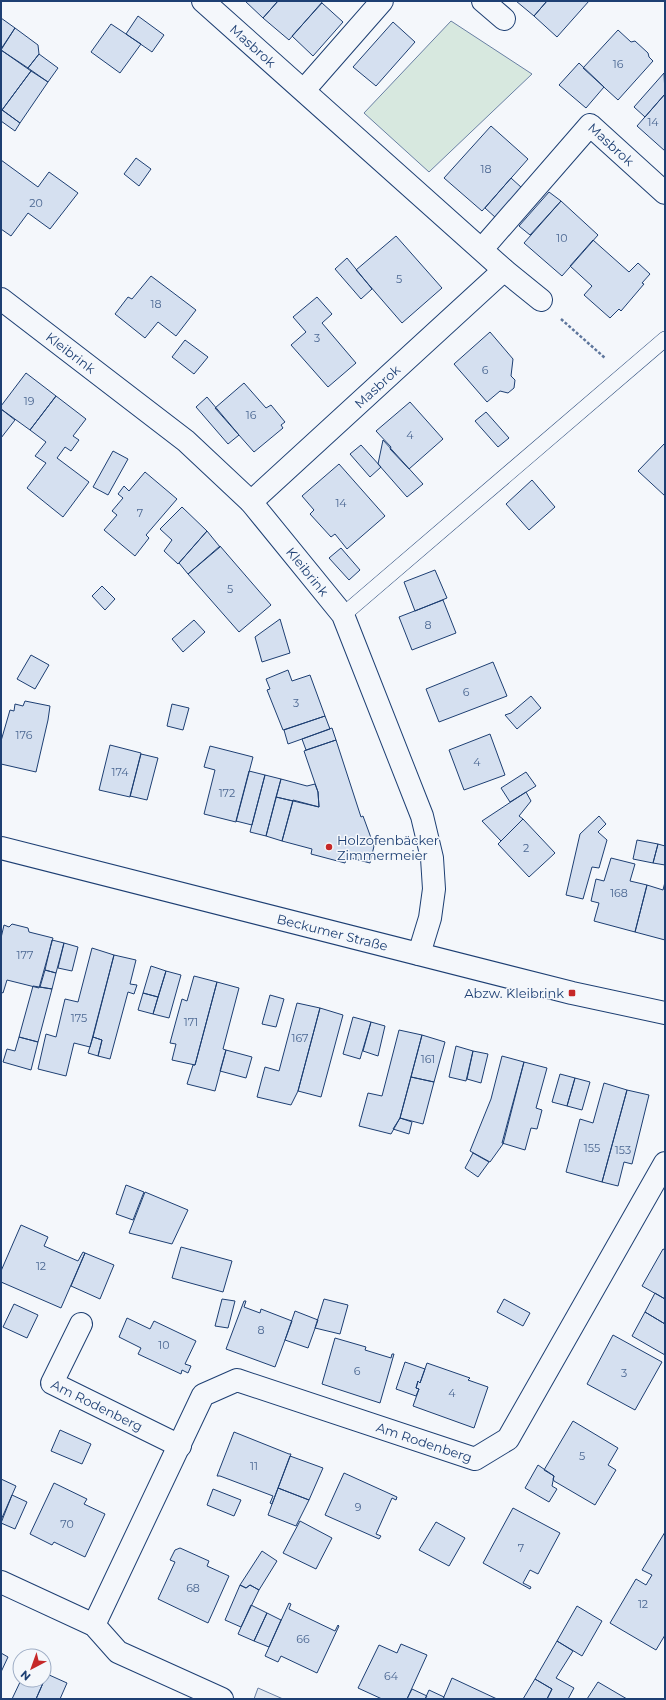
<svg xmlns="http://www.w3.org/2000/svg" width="666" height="1700" font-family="Montserrat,sans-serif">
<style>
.green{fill:#d7e8df;stroke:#687fa3}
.parking{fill:#e3e8f0;stroke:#687fa3}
.building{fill:#d5e0f0;stroke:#1d3f73}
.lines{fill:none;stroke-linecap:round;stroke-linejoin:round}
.lane-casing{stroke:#1d3f73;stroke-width:16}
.street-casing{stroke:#1d3f73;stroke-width:24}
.primary-casing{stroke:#1d3f73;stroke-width:24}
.path{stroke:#5e769c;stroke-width:2.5;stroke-dasharray:3 2;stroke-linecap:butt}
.lane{stroke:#f4f7fb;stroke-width:15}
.street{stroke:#f4f7fb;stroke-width:22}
.primary{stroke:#f4f7fb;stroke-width:22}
.poi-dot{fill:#c62828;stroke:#f4f7fb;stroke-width:1.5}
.labels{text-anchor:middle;stroke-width:3;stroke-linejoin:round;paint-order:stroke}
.number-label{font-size:11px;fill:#4b6792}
.street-label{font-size:13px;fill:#1d3f73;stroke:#f4f7fb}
.poi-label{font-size:13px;fill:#1d3f73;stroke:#f4f7fb;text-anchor:start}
</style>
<rect width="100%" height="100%" fill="#f4f7fb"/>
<path class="green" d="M 451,21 L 532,74 L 429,172 L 364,113 Z"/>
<path class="parking" d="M 258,1688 L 283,1699 L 254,1699 Z"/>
<path class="building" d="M 245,1 L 278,1 L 263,18 Z
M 278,1 L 323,1 L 289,40 L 263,18 Z
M 516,1 L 547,1 L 534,16 Z
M 547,1 L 589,1 L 557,37 L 534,16 Z
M 322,3 L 343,22 L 313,56 L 292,36 Z
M 138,16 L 164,35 L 152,52 L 126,34 Z
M 1,18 L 15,28 L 1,49 Z
M 393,22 L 415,42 L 376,86 L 353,67 Z
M 111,24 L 141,44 L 120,73 L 91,52 Z
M 15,28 L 38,45 L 39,54 L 28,68 L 1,50 Z
M 618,30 L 631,42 L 635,41 L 648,53 L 649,57 L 653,61 L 618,100 L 583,68 Z
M 1,50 L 31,71 L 2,110 L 1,109 Z
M 39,54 L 58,68 L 48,82 L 28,68 Z
M 579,63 L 604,87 L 586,108 L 559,85 Z
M 31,71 L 48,82 L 20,123 L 2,110 Z
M 664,73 L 665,94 L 645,117 L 634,107 Z
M 665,94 L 665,151 L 637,126 Z
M 1,109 L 20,123 L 15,131 L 1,121 Z
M 491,126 L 528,159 L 482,211 L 444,178 Z
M 136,158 L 151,169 L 139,186 L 124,174 Z
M 1,160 L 38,187 L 49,172 L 78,193 L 50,229 L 28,213 L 11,236 L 1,229 Z
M 511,178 L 522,188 L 496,218 L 485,208 Z
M 549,192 L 561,201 L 530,235 L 519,226 Z
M 561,201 L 598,235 L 562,276 L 524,243 Z
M 396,236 L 442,288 L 402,323 L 356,270 Z
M 593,240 L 629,272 L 638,263 L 650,274 L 642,283 L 644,284 L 621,311 L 619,309 L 610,318 L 584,295 L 592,286 L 570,266 Z
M 347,258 L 372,289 L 361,299 L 335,269 Z
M 151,276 L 196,310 L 176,336 L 158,322 L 145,338 L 115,314 L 128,297 L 132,299 Z
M 317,297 L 332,314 L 322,323 L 356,363 L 328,387 L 291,345 L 306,332 L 293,317 Z
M 490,332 L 513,359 L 511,376 L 515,380 L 514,388 L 508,393 L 500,391 L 487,402 L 454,364 Z
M 185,340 L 208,357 L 194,374 L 172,357 Z
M 26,373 L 56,396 L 30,430 L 1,409 L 1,406 Z
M 244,383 L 266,408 L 271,405 L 285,422 L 281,425 L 283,428 L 254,452 L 215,408 Z
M 56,396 L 86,419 L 73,436 L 79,440 L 71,451 L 65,447 L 57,458 L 89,482 L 63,517 L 27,488 L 46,463 L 35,456 L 46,442 L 30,430 Z
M 207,397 L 239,435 L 228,444 L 196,407 Z
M 410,402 L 443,439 L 409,469 L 390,449 L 391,447 L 376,431 Z
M 1,409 L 15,420 L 1,438 Z
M 486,412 L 509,438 L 498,447 L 475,421 Z
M 383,440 L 423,484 L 407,497 L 378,464 Z
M 665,443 L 665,496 L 638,471 Z
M 361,445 L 381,467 L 370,477 L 350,454 Z
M 113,451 L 128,459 L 108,495 L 93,487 Z
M 339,464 L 385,516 L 347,549 L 335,534 L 331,537 L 310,514 L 314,510 L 302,496 Z
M 145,472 L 177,499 L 146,535 L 149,538 L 135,556 L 104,530 L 117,515 L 112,511 L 123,498 L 118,494 L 124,486 L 129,491 Z
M 532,480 L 555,507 L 529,530 L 506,504 Z
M 182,507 L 207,531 L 178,564 L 164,551 L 172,540 L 160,529 Z
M 207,531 L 220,547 L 188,574 L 179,563 Z
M 220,546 L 271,605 L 239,632 L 188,574 Z
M 341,548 L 360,570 L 349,580 L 329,558 Z
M 435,570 L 447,598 L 415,611 L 404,582 Z
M 102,586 L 115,599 L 105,610 L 92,596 Z
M 443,600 L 456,633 L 412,650 L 399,617 Z
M 280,619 L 290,653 L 262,662 L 255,637 Z
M 194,620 L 205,632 L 183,652 L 172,639 Z
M 31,655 L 49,665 L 35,689 L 17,679 Z
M 493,662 L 507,696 L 439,722 L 426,689 Z
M 288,670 L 292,681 L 310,675 L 325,716 L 283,730 L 267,690 L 270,689 L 266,679 Z
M 531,696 L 541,708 L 517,729 L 505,715 L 511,713 Z
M 25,701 L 50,706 L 48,720 L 36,772 L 1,764 L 1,741 L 10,710 L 14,711 L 15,704 L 23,706 Z
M 172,704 L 189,708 L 183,730 L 167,726 Z
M 325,716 L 330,729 L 288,744 L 284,730 Z
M 332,728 L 336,740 L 306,750 L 302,739 Z
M 490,734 L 505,775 L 464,790 L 449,750 Z
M 336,740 L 361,817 L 363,816 L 374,846 L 370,863 L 347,857 L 345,863 L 311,854 L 312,849 L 282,841 L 293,800 L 319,807 L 318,792 L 304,751 Z
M 110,745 L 141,753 L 130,797 L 99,790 Z
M 210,746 L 253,757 L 236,822 L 204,814 L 215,770 L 204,767 Z
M 141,754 L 158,758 L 147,800 L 130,796 Z
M 249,771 L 265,775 L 252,825 L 236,821 Z
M 526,772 L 536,786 L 510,802 L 501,788 Z
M 265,775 L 281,779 L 266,836 L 250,832 Z
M 281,779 L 307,786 L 315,784 L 318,792 L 319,807 L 276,797 Z
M 526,792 L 531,801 L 519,816 L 523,819 L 501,841 L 482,821 Z
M 276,797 L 293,801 L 282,841 L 266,836 Z
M 599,816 L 606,824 L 598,832 L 607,840 L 599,868 L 592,867 L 583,899 L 566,895 L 580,834 Z
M 523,819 L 555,853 L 529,877 L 498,844 Z
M 637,840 L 658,844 L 653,863 L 633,859 Z
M 658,844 L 665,846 L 665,865 L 653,863 Z
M 611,858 L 635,864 L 630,881 L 647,885 L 635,932 L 594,921 L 599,903 L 591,901 L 596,879 L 604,881 Z
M 665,882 L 665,940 L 635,932 L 647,885 L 663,890 Z
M 12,924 L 28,928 L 29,932 L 53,938 L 39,988 L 7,980 L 3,993 L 1,992 L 1,938 L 4,925 L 9,927 Z
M 52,940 L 64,943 L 56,973 L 45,970 Z
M 64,943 L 78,947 L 72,971 L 58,968 Z
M 92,948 L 114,955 L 90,1047 L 74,1043 L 66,1076 L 38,1069 L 46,1034 L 56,1037 L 65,999 L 78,1002 Z
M 114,955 L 136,960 L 130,984 L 137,985 L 134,994 L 128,992 L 110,1059 L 98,1056 L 102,1040 L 93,1037 Z
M 151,966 L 166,971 L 158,997 L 143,993 Z
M 45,970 L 56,973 L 52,989 L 40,987 Z
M 166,971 L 181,975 L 169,1018 L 153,1014 Z
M 194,976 L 217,982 L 195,1065 L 172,1060 L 176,1044 L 170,1043 L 182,999 L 187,1001 Z
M 217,982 L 239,988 L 223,1049 L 226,1050 L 215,1091 L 187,1084 L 193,1065 L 195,1065 Z
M 33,986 L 52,989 L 38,1042 L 19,1037 Z
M 143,993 L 158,997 L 153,1014 L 138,1010 Z
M 270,995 L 284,999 L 276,1027 L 262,1024 Z
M 297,1003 L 320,1008 L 298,1091 L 291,1105 L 257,1097 L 265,1067 L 279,1071 Z
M 320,1008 L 343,1015 L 321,1097 L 298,1091 Z
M 353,1017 L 371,1022 L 360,1059 L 343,1054 Z
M 371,1022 L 385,1026 L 378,1056 L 363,1051 Z
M 399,1030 L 422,1035 L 400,1118 L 391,1134 L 359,1126 L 368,1093 L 382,1096 Z
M 422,1035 L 445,1042 L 434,1082 L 411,1077 Z
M 19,1037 L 38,1042 L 31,1070 L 3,1062 L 7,1049 L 15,1051 Z
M 93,1037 L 102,1040 L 98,1056 L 88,1053 Z
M 456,1046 L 473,1051 L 466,1081 L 449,1077 Z
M 226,1050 L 252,1057 L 246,1078 L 220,1071 Z
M 473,1051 L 488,1054 L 481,1083 L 467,1079 Z
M 502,1056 L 524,1062 L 503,1144 L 490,1162 L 470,1151 L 491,1099 Z
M 524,1062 L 547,1068 L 536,1108 L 542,1110 L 537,1129 L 531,1128 L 525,1150 L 502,1143 Z
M 560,1074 L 575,1078 L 567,1106 L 552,1102 Z
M 411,1077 L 434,1082 L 423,1124 L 400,1118 Z
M 575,1078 L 590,1082 L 582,1110 L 567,1106 Z
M 604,1083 L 627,1090 L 602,1182 L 566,1172 L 580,1119 L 593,1123 Z
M 627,1090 L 649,1095 L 632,1164 L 624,1162 L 618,1186 L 602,1182 Z
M 400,1118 L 412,1122 L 409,1134 L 393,1129 Z
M 473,1153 L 489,1162 L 478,1177 L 465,1168 Z
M 126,1185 L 144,1192 L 133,1220 L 116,1214 Z
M 145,1192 L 188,1210 L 172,1244 L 129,1233 Z
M 21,1225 L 48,1237 L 44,1246 L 78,1261 L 83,1252 L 85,1253 L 61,1308 L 1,1282 L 1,1271 Z
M 181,1247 L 232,1261 L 223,1292 L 172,1278 Z
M 663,1249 L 665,1250 L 665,1299 L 642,1286 Z
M 85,1253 L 114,1265 L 100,1299 L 71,1286 Z
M 655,1293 L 665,1299 L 665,1324 L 645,1312 Z
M 222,1299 L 235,1301 L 228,1328 L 215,1326 Z
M 324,1299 L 348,1305 L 340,1334 L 315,1328 Z
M 504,1299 L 530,1313 L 523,1326 L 497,1312 Z
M 244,1301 L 246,1301 L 244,1307 L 260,1313 L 261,1309 L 292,1321 L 275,1367 L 226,1349 Z
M 14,1304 L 38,1315 L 27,1338 L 3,1327 Z
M 295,1311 L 318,1320 L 308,1348 L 285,1340 Z
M 645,1312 L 665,1324 L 665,1355 L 632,1336 Z
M 127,1318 L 150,1329 L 154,1321 L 196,1341 L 185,1364 L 191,1366 L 188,1373 L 182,1370 L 181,1374 L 138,1354 L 141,1348 L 119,1337 Z
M 613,1335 L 662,1362 L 635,1410 L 587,1384 Z
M 335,1338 L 366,1347 L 365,1350 L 391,1358 L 392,1354 L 394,1354 L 380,1403 L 322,1384 Z
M 405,1362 L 425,1369 L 420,1383 L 418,1381 L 416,1388 L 419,1389 L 416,1396 L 396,1389 Z
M 427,1363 L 470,1378 L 468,1380 L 488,1387 L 474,1428 L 413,1406 L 419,1389 L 416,1388 L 418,1381 L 420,1383 Z
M 573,1421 L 618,1448 L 608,1465 L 616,1470 L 595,1505 L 554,1481 L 553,1479 L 554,1476 L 544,1470 Z
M 60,1430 L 91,1444 L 82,1464 L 51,1451 Z
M 234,1432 L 289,1454 L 291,1454 L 272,1504 L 270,1503 L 273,1496 L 220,1476 L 217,1476 Z
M 290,1456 L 323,1468 L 309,1500 L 278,1488 Z
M 538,1465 L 554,1476 L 552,1486 L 557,1489 L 549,1502 L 525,1488 Z
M 344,1473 L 397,1497 L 396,1500 L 392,1498 L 376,1534 L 381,1536 L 379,1539 L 325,1515 Z
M 1,1479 L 16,1486 L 1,1520 Z
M 54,1483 L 87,1499 L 84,1504 L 105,1514 L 85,1557 L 54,1542 L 52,1545 L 30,1534 Z
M 278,1488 L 309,1500 L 296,1526 L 268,1515 Z
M 213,1489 L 241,1500 L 234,1516 L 207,1505 Z
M 12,1495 L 27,1502 L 15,1529 L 1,1523 Z
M 513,1508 L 560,1533 L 538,1574 L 530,1570 L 523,1583 L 531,1587 L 530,1589 L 483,1563 Z
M 300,1521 L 332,1538 L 316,1569 L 283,1553 Z
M 436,1522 L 465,1538 L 449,1566 L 419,1550 Z
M 665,1532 L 665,1635 L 656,1650 L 610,1623 L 636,1579 L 646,1585 L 652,1575 L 642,1570 Z
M 180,1548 L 209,1561 L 207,1566 L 229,1576 L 208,1623 L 158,1599 L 175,1562 L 170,1560 L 175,1550 Z
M 262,1551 L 277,1561 L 259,1590 L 250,1585 L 246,1588 L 240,1585 Z
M 240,1585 L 246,1588 L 250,1585 L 259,1590 L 241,1627 L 225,1620 Z
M 289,1603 L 291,1604 L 289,1609 L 335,1631 L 338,1625 L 339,1626 L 317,1673 L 281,1656 L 278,1662 L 265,1656 Z
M 251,1605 L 267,1613 L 254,1641 L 238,1634 Z
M 577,1606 L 602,1621 L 582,1656 L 557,1641 Z
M 267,1613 L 281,1620 L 269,1647 L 254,1641 Z
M 557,1641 L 573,1651 L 556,1678 L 574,1688 L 568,1699 L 547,1699 L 552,1689 L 535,1679 Z
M 401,1644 L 427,1655 L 407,1699 L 382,1699 L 358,1688 L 379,1645 L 397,1653 Z
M 1,1653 L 8,1657 L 1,1672 Z
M 44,1673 L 47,1674 L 36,1699 L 12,1699 L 21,1680 L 44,1680 Z
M 47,1674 L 67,1683 L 60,1699 L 36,1699 Z
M 452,1678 L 497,1699 L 443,1699 Z
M 535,1679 L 552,1689 L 547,1699 L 523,1699 Z
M 598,1682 L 627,1699 L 587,1699 Z
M 412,1689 L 427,1696 L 425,1699 L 407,1699 Z
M 429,1690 L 444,1697 L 443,1699 L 425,1699 Z"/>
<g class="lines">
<defs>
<path id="lane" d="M 343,615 L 665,339"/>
<g id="street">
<path id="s1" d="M 203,1 L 504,270 L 541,300"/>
<path d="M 483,1 L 504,19"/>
<path d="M 304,90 L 382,1"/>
<path id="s2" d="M 482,249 L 590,125 L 665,193"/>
<path id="s3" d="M 1,299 L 186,441 L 251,502 L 343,615 L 422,816 L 432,858 L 434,889 L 430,918 L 419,954"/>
<path id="s4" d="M 251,502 L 504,270"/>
<path id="s5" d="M 81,1324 L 52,1383 L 180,1446"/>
<path d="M 1,1582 L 94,1625 L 118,1652 L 222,1699"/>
<path id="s6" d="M 94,1625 L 203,1395 L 237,1380 L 475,1459 L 508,1439 L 665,1163"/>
</g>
<g id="primary">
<path id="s7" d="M 1,848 L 572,993 L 665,1013"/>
</g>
</defs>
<use href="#lane" class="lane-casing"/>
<use href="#street" class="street-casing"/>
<use href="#primary" class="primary-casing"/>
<path class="path" d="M 561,319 L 605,358"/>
<use href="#lane" class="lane"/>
<use href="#street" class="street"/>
<use href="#primary" class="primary"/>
</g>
<g class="poi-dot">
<circle cx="329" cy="847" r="4"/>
<rect x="568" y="989" width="8" height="8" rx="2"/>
</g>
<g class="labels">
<g class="number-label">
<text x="618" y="68">16</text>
<text x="653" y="126">14</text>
<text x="486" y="173">18</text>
<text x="36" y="207">20</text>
<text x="562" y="242">10</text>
<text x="399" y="283">5</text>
<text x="156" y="308">18</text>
<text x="317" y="342">3</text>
<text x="485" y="374">6</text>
<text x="29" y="405">19</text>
<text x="251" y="419">16</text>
<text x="410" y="439">4</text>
<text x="341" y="507">14</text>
<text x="140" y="517">7</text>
<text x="230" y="593">5</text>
<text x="428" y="629">8</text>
<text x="466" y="696">6</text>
<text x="296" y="707">3</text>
<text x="24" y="739">176</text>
<text x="477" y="766">4</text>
<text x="120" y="776">174</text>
<text x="227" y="797">172</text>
<text x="526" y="852">2</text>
<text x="619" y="897">168</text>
<text x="25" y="959">177</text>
<text x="79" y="1022">175</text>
<text x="191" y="1026">171</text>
<text x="300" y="1042">167</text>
<text x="428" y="1063">161</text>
<text x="592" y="1152">155</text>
<text x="623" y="1154">153</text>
<text x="41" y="1270">12</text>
<text x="261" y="1334">8</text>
<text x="164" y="1349">10</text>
<text x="357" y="1375">6</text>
<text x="624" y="1377">3</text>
<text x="452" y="1397">4</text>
<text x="582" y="1460">5</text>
<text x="254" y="1470">11</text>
<text x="358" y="1511">9</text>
<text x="67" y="1528">70</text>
<text x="521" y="1552">7</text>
<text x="193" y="1592">68</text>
<text x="643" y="1608">12</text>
<text x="303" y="1643">66</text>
<text x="391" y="1680">64</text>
</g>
<g class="street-label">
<text dy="5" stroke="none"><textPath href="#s1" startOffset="67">Masbrok</textPath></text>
<text dy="5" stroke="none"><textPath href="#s2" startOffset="193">Masbrok</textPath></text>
<text dy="5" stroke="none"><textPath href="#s3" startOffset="88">Kleibrink</textPath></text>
<text dy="5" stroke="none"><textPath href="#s4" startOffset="171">Masbrok</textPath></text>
<text dy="5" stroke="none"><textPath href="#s3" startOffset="412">Kleibrink</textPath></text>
<text dy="5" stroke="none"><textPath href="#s7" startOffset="342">Beckumer Straße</textPath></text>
<text dy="5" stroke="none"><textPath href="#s5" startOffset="116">Am Rodenberg</textPath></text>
<text dy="5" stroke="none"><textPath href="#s6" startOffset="489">Am Rodenberg</textPath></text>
</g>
<g class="poi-label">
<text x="337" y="845">Holzofenbäcker<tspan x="337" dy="15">Zimmermeier</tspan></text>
<text x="564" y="998" text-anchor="end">Abzw. Kleibrink</text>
</g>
</g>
<rect width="666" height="1700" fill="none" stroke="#1d3f73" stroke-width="4"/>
<g transform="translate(32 1668) rotate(221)"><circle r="19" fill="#f4f7fb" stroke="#9eadc5"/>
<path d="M0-3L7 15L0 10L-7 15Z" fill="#c62828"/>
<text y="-6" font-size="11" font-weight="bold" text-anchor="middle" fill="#1d3f73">N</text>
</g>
</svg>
